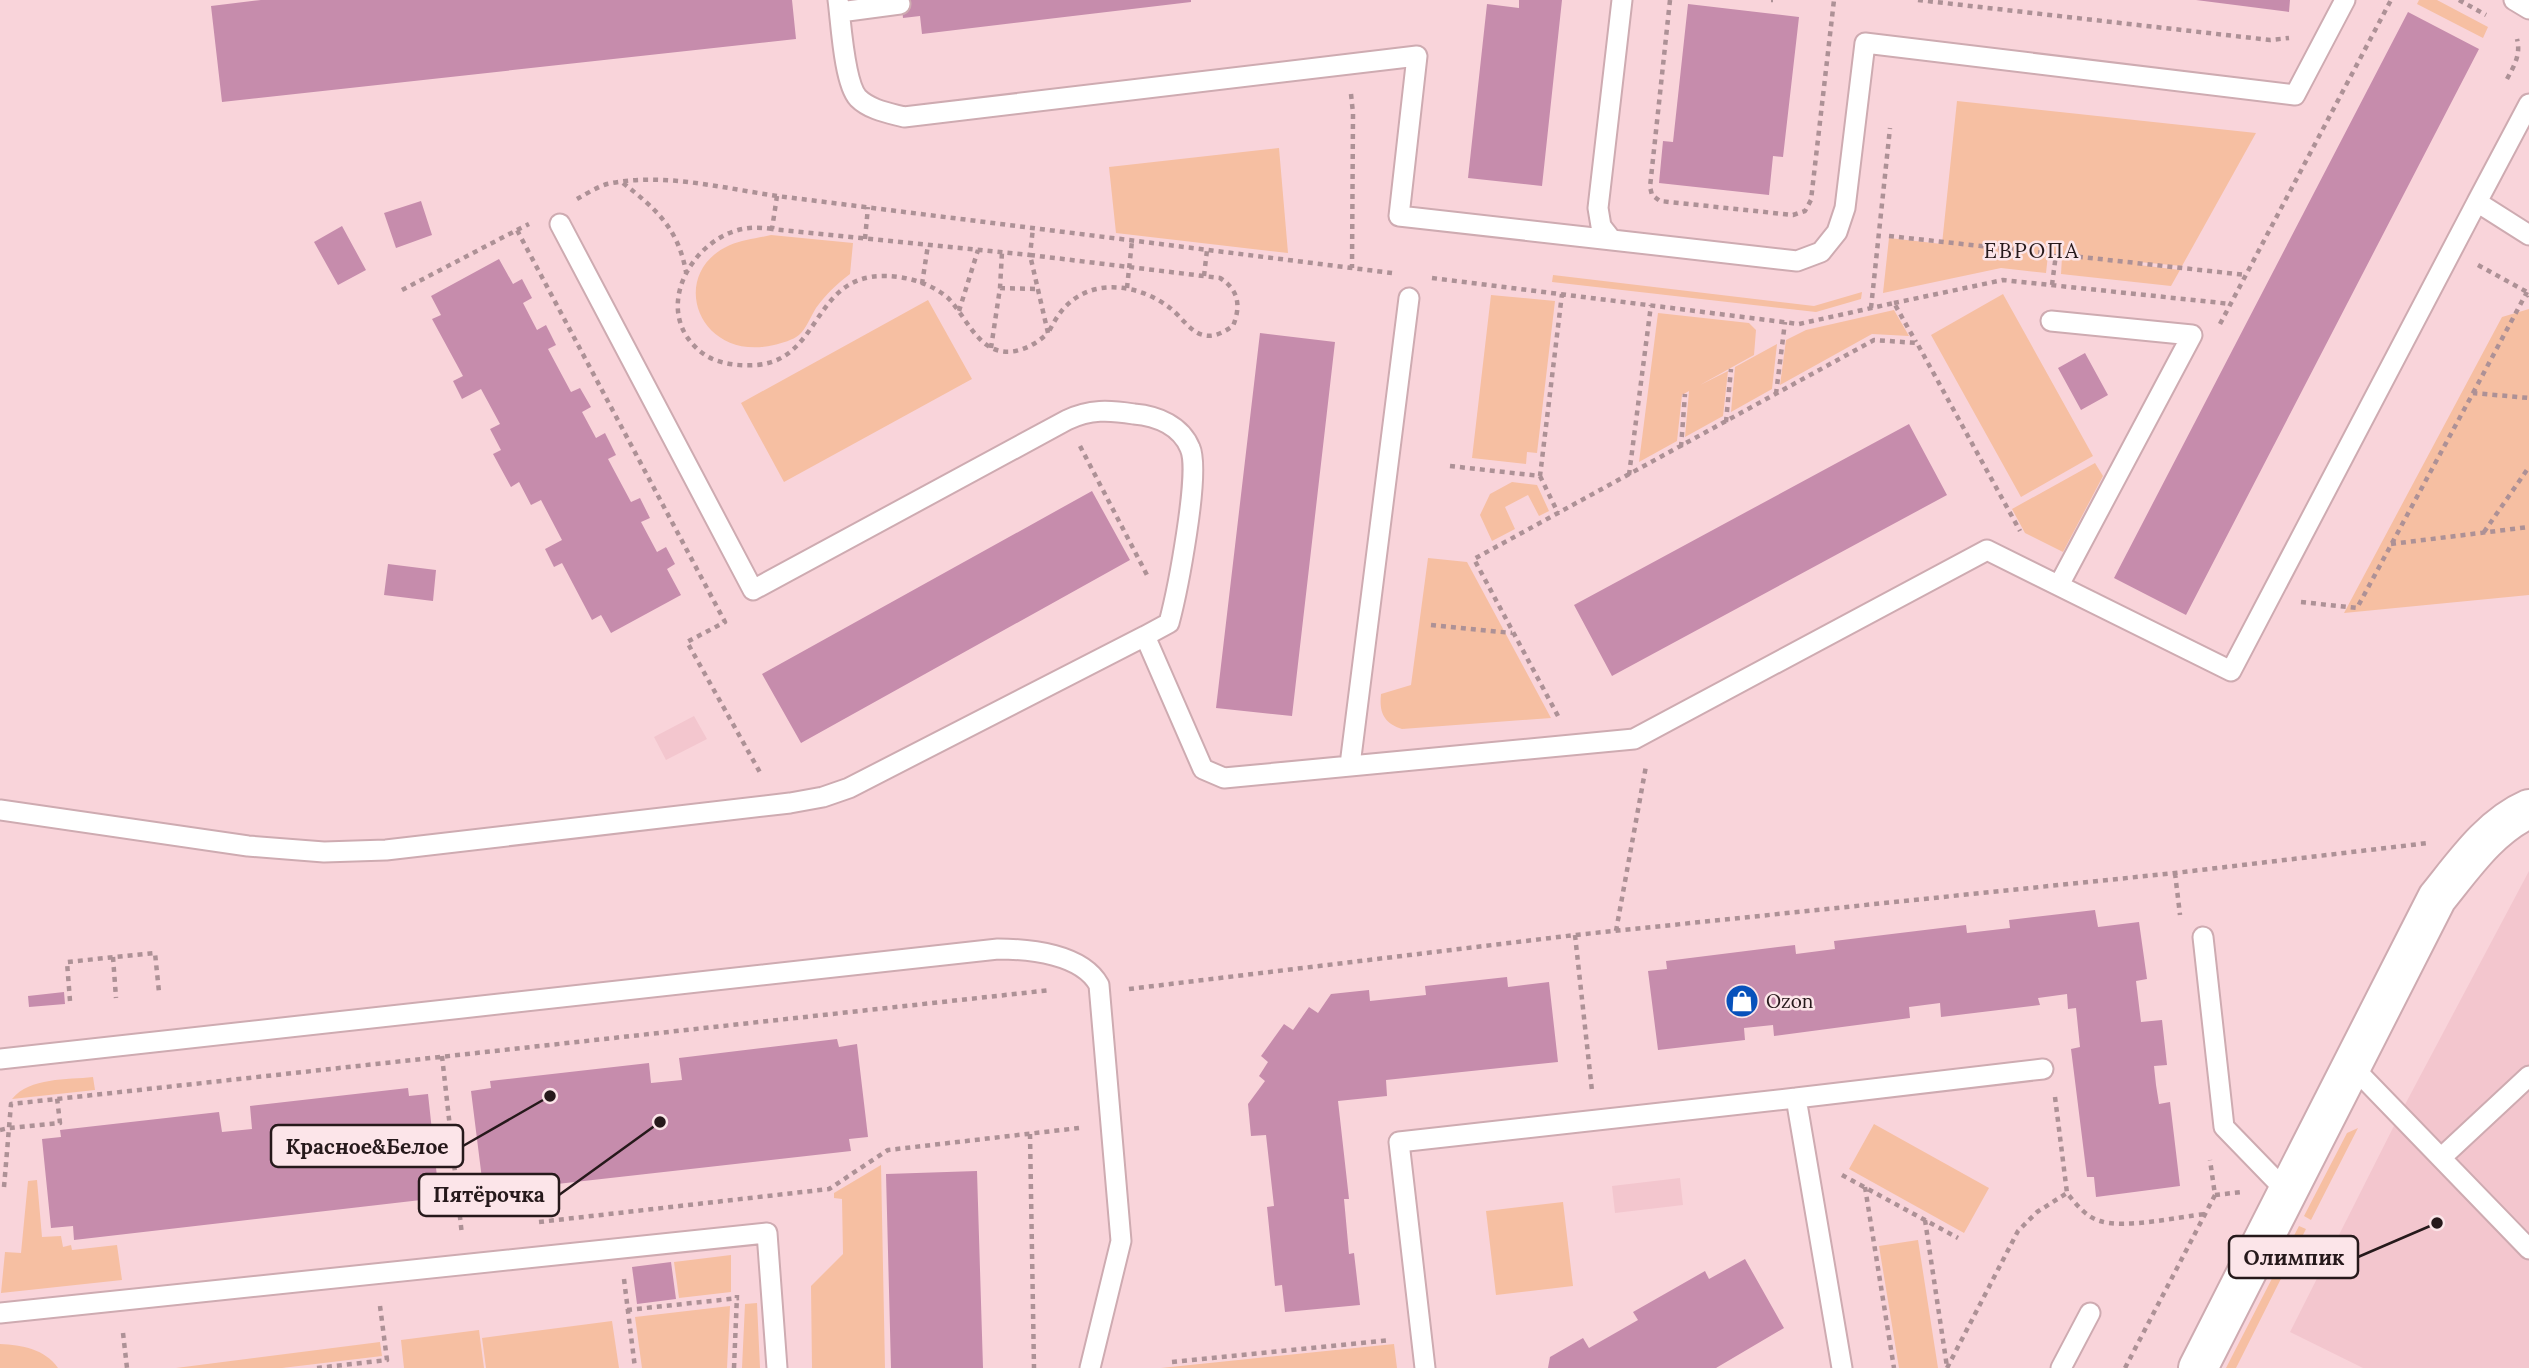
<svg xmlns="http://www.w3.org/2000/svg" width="2529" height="1368" font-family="Lora,serif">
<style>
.built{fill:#f3c6ce}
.green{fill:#f6bfa2}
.building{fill:#c68cac}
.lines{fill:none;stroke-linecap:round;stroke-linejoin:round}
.service-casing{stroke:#ceabb1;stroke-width:23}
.minor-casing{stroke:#ceabb1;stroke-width:42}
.path{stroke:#ad9196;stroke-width:4.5;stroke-dasharray:5 5;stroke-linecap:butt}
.service{stroke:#fff;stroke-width:19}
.minor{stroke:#fff;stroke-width:38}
.labels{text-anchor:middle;stroke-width:5;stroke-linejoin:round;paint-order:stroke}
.poi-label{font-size:19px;fill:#26191b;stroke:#fce5e9;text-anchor:start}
.neighbourhood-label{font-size:21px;letter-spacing:2px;fill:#26191b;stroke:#fce5e9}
.leader{fill:none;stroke:#26191b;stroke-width:2.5}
.callout-dot{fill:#26191b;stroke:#fce5e9;stroke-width:2.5}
.callout{fill:#fce5e9;stroke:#26191b;stroke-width:2.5}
.callout-label{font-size:21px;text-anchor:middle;font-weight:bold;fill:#26191b}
</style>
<rect width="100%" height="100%" fill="#f9d4da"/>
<path class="built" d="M 694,716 L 707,739 L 666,760 L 654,737 Z
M 2529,871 L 2529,1368 L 2363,1368 L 2290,1332 L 2400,1114 Z
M 1680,1178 L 1683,1205 L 1615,1213 L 1612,1186 Z"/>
<path class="green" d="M 2419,0 L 2437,0 L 2488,27 L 2483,38 L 2417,4 Z
M 1957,101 L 2256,133 L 2182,266 L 2139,262 L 2139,265 L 2180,270 L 2171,286 L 2061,274 L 2062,257 L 2048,255 L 2046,273 L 2001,268 L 1883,293 L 1889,238 L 1942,244 Z
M 1279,148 L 1288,253 L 1116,233 L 1109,167 Z
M 771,235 L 853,243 L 850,274 C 837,284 826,294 816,308 C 811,316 806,329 799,335 C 793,340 782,343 774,345 C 698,363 666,273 730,245 C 742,240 758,238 771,235 Z
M 1553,275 L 1814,306 L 1862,292 L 1861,299 L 1816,312 L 1552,282 Z
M 2003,294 L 2093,456 L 2021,497 L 1931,335 Z
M 1491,295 L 1555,301 L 1537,453 L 1527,452 L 1526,464 L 1472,458 Z
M 928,300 L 972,379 L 784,482 L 741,403 Z
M 2529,309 L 2529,595 L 2344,613 L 2502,317 Z
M 1894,310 L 1909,336 L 1872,334 L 1780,385 L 1786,340 L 1806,330 Z
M 1658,313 L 1749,323 L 1756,330 L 1754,355 L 1700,385 L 1728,371 L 1723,416 L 1685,437 L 1689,391 L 1682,395 L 1677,441 L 1639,462 Z
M 1777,344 L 1772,389 L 1731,412 L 1735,367 Z
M 2095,463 L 2103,476 L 2063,552 L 2025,533 L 2012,509 Z
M 1512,482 L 1537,485 L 1549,511 L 1539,516 L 1528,495 L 1505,507 L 1515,529 L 1492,541 L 1480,515 L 1490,494 Z
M 1428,558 L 1467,562 L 1551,718 L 1402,729 C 1384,723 1379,713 1381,694 L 1411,685 Z
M 93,1077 L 95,1090 L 12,1099 C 30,1077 67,1080 93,1077 Z
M 1874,1124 L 1989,1188 L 1964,1233 L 1849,1169 Z
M 2358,1128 L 2311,1220 L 2304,1216 L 2347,1133 Z
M 881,1165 L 885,1368 L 812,1368 L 811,1286 L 843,1254 L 842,1199 L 834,1198 L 834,1193 Z
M 37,1180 L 42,1237 L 61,1236 L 63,1247 L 71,1245 L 72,1250 L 117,1245 L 122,1280 L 1,1293 L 5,1252 L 21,1253 L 28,1181 Z
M 1563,1202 L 1573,1286 L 1496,1295 L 1486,1211 Z
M 2299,1226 L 2306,1229 L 2236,1368 L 2226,1368 Z
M 1918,1240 L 1938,1368 L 1899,1368 L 1879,1246 Z
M 731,1255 L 731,1292 L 679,1298 L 674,1262 Z
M 757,1303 L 760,1368 L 742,1368 L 745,1304 Z
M 730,1306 L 727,1368 L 642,1368 L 635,1317 Z
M 612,1321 L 619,1368 L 486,1368 L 482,1338 Z
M 479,1330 L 484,1368 L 404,1368 L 401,1340 Z
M 380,1342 L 382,1356 L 282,1368 L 176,1368 Z
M 0,1344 C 22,1345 45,1349 58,1368 L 0,1368 Z
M 1394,1344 L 1397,1368 L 1161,1368 Z"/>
<path class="building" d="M 261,0 L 792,0 L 796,39 L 222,102 L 211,6 Z
M 901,0 L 1191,0 L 1191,2 L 922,34 L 920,16 L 903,18 Z
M 1519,0 L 1562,0 L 1542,186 L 1468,178 L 1487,4 L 1519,8 Z
M 2196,0 L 2290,0 L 2289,12 Z
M 1688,4 L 1799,17 L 1783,157 L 1773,156 L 1769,195 L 1659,183 L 1663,141 L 1673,142 Z
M 2408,12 L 2479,49 L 2186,615 L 2114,578 Z
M 421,201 L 432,235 L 396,248 L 384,213 Z
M 342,226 L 366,270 L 338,285 L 314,242 Z
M 499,259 L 513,284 L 522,279 L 532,298 L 523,303 L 537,330 L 546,325 L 556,345 L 548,349 L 571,392 L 580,388 L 591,407 L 582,412 L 596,438 L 605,433 L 616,455 L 608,459 L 631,502 L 640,498 L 650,518 L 641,522 L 657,552 L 666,547 L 675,564 L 667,569 L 681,595 L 611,633 L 601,615 L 592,620 L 562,563 L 554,567 L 545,549 L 562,540 L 541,500 L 531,505 L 519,482 L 511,487 L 493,454 L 501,450 L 490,429 L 500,424 L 481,389 L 462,399 L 453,381 L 463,376 L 432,319 L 441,315 L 431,296 Z
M 1260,333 L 1335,342 L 1292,716 L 1216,708 Z
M 2085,353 L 2108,395 L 2081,410 L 2058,368 Z
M 1909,424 L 1947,495 L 1612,676 L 1574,605 Z
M 1092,491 L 1130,560 L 801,743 L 762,674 Z
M 388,564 L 436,570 L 433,601 L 384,595 Z
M 2095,910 L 2098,927 L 2139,922 L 2147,979 L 2136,981 L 2141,1022 L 2162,1020 L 2167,1065 L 2154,1066 L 2156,1085 L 2159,1104 L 2170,1102 L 2180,1186 L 2096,1197 L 2094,1177 L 2087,1177 L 2071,1049 L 2080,1047 L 2076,1008 L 2068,1009 L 2067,994 L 2038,998 L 2040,1005 L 1941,1017 L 1940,1003 L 1909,1007 L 1910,1018 L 1774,1036 L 1773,1025 L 1744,1028 L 1745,1040 L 1658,1050 L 1648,971 L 1667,969 L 1666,961 L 1795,945 L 1796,954 L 1835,949 L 1834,941 L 1966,925 L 1967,933 L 2010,928 L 2009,920 Z
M 1507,977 L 1508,987 L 1549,982 L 1558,1062 L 1386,1080 L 1387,1096 L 1338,1101 L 1349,1199 L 1344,1199 L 1349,1254 L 1354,1253 L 1360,1305 L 1285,1312 L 1282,1285 L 1275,1286 L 1267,1207 L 1274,1206 L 1266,1135 L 1251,1136 L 1248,1104 L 1265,1081 L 1259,1076 L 1268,1062 L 1261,1056 L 1284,1024 L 1293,1030 L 1309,1007 L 1318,1013 L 1331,994 L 1369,990 L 1370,1001 L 1426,995 L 1425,986 Z
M 64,992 L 65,1004 L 29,1007 L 28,996 Z
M 837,1039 L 839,1047 L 857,1044 L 868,1137 L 849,1139 L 851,1151 L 504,1190 L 503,1177 L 482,1179 L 471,1091 L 491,1088 L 490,1081 L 649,1063 L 651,1083 L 682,1080 L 679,1058 Z
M 408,1088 L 409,1096 L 428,1094 L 438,1186 L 419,1188 L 421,1200 L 74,1240 L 73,1226 L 51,1228 L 42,1139 L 61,1137 L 60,1130 L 219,1112 L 222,1132 L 252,1129 L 250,1106 Z
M 977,1171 L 983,1368 L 891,1368 L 886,1174 Z
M 1745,1259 L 1784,1328 L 1716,1368 L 1548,1368 L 1550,1357 L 1583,1338 L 1589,1348 L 1638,1320 L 1633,1312 L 1705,1271 L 1709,1279 Z
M 671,1262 L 676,1299 L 637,1304 L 632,1267 Z"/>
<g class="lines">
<defs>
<path id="service" d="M 838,0 C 841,22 844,83 858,98 C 870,110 889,113 904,117 L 1417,56 L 1399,216 L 1612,240
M 1622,0 L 1598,208 L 1601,226 L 1612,240 L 1797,261 L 1821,252 L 1837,232 L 1845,208 L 1865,43 L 2295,95 L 2345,0
M 2514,0 L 2529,9
M 840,12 L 900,4
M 2529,104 L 2477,202 L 2529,235
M 560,224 L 753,590 L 1067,420 C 1090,409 1109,410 1134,414 C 1158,416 1181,426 1190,448 C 1201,472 1177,593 1169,623 L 1145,636
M 2051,321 L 2192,335 L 2059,585
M 1350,765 L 1409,298
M 0,810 L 248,846 L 324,852 L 386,850 L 790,803 L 823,797 L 849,788 L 1145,636 L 1203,769 L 1224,778 L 1634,739 L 1987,550 L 2231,671 L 2477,202
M 2203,937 L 2224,1127 L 2287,1192
M 0,1059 L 998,949 C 1030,949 1082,954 1099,985 L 1121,1241 L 1090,1368
M 2351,1065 L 2529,1249
M 2442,1157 L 2529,1076
M 0,1313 L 767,1233 L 777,1368
M 1425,1368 L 1399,1142 L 1796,1098
M 1842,1368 L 1796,1098 L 2043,1069
M 2061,1368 L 2090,1313"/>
<path id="minor" d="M 2198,1368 L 2437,898 C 2463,866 2490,826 2529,809"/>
</defs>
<use href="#service" class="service-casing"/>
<use href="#minor" class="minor-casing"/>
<path class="path" d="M 1670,0 L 1650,187 L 1652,195 L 1660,201 L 1793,215 L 1805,211 L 1811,200 L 1834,0
M 1771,0 L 1773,0
M 1918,0 L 2270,40 L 2289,38
M 2459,0 L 2486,15
M 2507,79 C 2514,66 2521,55 2517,39
M 1351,94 L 1353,113 L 1352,268
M 623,183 C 656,209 678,228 686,272
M 777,196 L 772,229 L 1030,255 L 1033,228
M 577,199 C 586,194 597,187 607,184 C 662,172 722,188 777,196 L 1392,273
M 772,229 C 759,227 747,227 735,231 C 694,244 661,297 687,337 C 694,347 704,356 715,360 C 729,365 743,366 757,365 C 822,359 812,275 885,276 C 907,276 933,284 949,299 C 961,312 969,329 982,341 C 1003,361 1030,350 1048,333 L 1030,255 L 1220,278 C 1239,290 1241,306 1233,326 C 1224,332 1214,338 1203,335 C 1190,332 1181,316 1170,308 C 1141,285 1094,277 1066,306 C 1058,314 1053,324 1048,333
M 517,230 L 529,224
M 1889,236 L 2246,275
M 865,239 L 868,207
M 2478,265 L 2527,292 L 2529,297
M 1204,276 L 1207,250
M 1432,278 L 1799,324 L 1894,303 L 1916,342
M 922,284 L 928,245
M 2052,285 L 2056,254
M 1000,288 L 1038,289
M 1127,288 L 1132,241
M 402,290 L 517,230 L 725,622 L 687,642 L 762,776
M 1894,303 L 2003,280 L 2231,304
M 1871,308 L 1890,128
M 959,311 L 978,250
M 2220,324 L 2391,0
M 991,348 L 1000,288 L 1002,252
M 2473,393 L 2527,292
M 1776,394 L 1785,322
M 1726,422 L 1731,369
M 1080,446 L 1147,575
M 1681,447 L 1685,394
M 1450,466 L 1540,476 L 1562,294
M 1629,475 L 1651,305
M 1540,476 L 1558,513
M 2484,532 L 2529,467
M 2391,544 L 2529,527
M 2301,602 L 2357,608 L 2473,393 L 2529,398
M 1431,625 L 1512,633
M 1558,716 L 1474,559 L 1874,340 L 1917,343 L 2020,531
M 2175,873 L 2180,915
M 1616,931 L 1646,766
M 1575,935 L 1592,1091
M 113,957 L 116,998
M 1129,989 L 1575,935 L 2175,873 L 2428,843
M 70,1001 L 67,962 L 155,953 L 159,992
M 442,1056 L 462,1235
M 2055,1097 L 2067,1193
M 0,1130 L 9,1128 L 11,1104 L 1051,990
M 1030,1134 L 1034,1368
M 1842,1175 L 1958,1238
M 4,1187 L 9,1128 L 60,1123 L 57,1098
M 1865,1187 L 1894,1368
M 2215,1195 L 2242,1192
M 1925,1220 L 1947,1367
M 539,1222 L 829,1189 L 888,1150 L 1079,1128
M 624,1279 L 635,1368
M 627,1310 L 739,1298
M 123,1333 L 127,1368
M 1172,1362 L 1390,1340
M 317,1368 L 387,1360 L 380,1306
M 734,1368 L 737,1295
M 1947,1368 L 2018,1231 L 2037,1212 L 2067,1193 C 2076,1204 2086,1217 2100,1221 C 2124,1229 2179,1217 2205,1214
M 2125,1368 L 2215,1195 L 2210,1160"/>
<use href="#service" class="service"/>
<use href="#minor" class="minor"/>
</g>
<defs>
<symbol id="shop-disc" viewBox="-11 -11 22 22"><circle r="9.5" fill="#0751bb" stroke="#fce5e9"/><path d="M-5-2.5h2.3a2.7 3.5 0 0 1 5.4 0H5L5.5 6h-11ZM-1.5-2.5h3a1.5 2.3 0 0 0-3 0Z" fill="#fff"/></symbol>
</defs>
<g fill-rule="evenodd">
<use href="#shop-disc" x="1723" y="982" width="38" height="38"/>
</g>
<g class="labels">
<g class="poi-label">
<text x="1766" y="1008">Ozon</text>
</g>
<g class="neighbourhood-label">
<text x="2032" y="258">ЕВРОПА</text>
</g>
</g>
<path class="leader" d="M550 1096L463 1146M660 1122L559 1195M2437 1223L2358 1257"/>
<g class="callout-dot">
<circle cx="550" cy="1096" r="7"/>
<circle cx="660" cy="1122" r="7"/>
<circle cx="2437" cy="1223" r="7"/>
</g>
<g class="callout">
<rect x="271" y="1125" width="192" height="42" rx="7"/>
<rect x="419" y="1174" width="140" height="42" rx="7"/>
<rect x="2229" y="1236" width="129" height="42" rx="7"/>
</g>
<g class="callout-label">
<text x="367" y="1154">Красное&amp;Белое</text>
<text x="489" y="1202">Пятёрочка</text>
<text x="2294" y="1265">Олимпик</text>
</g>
</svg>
